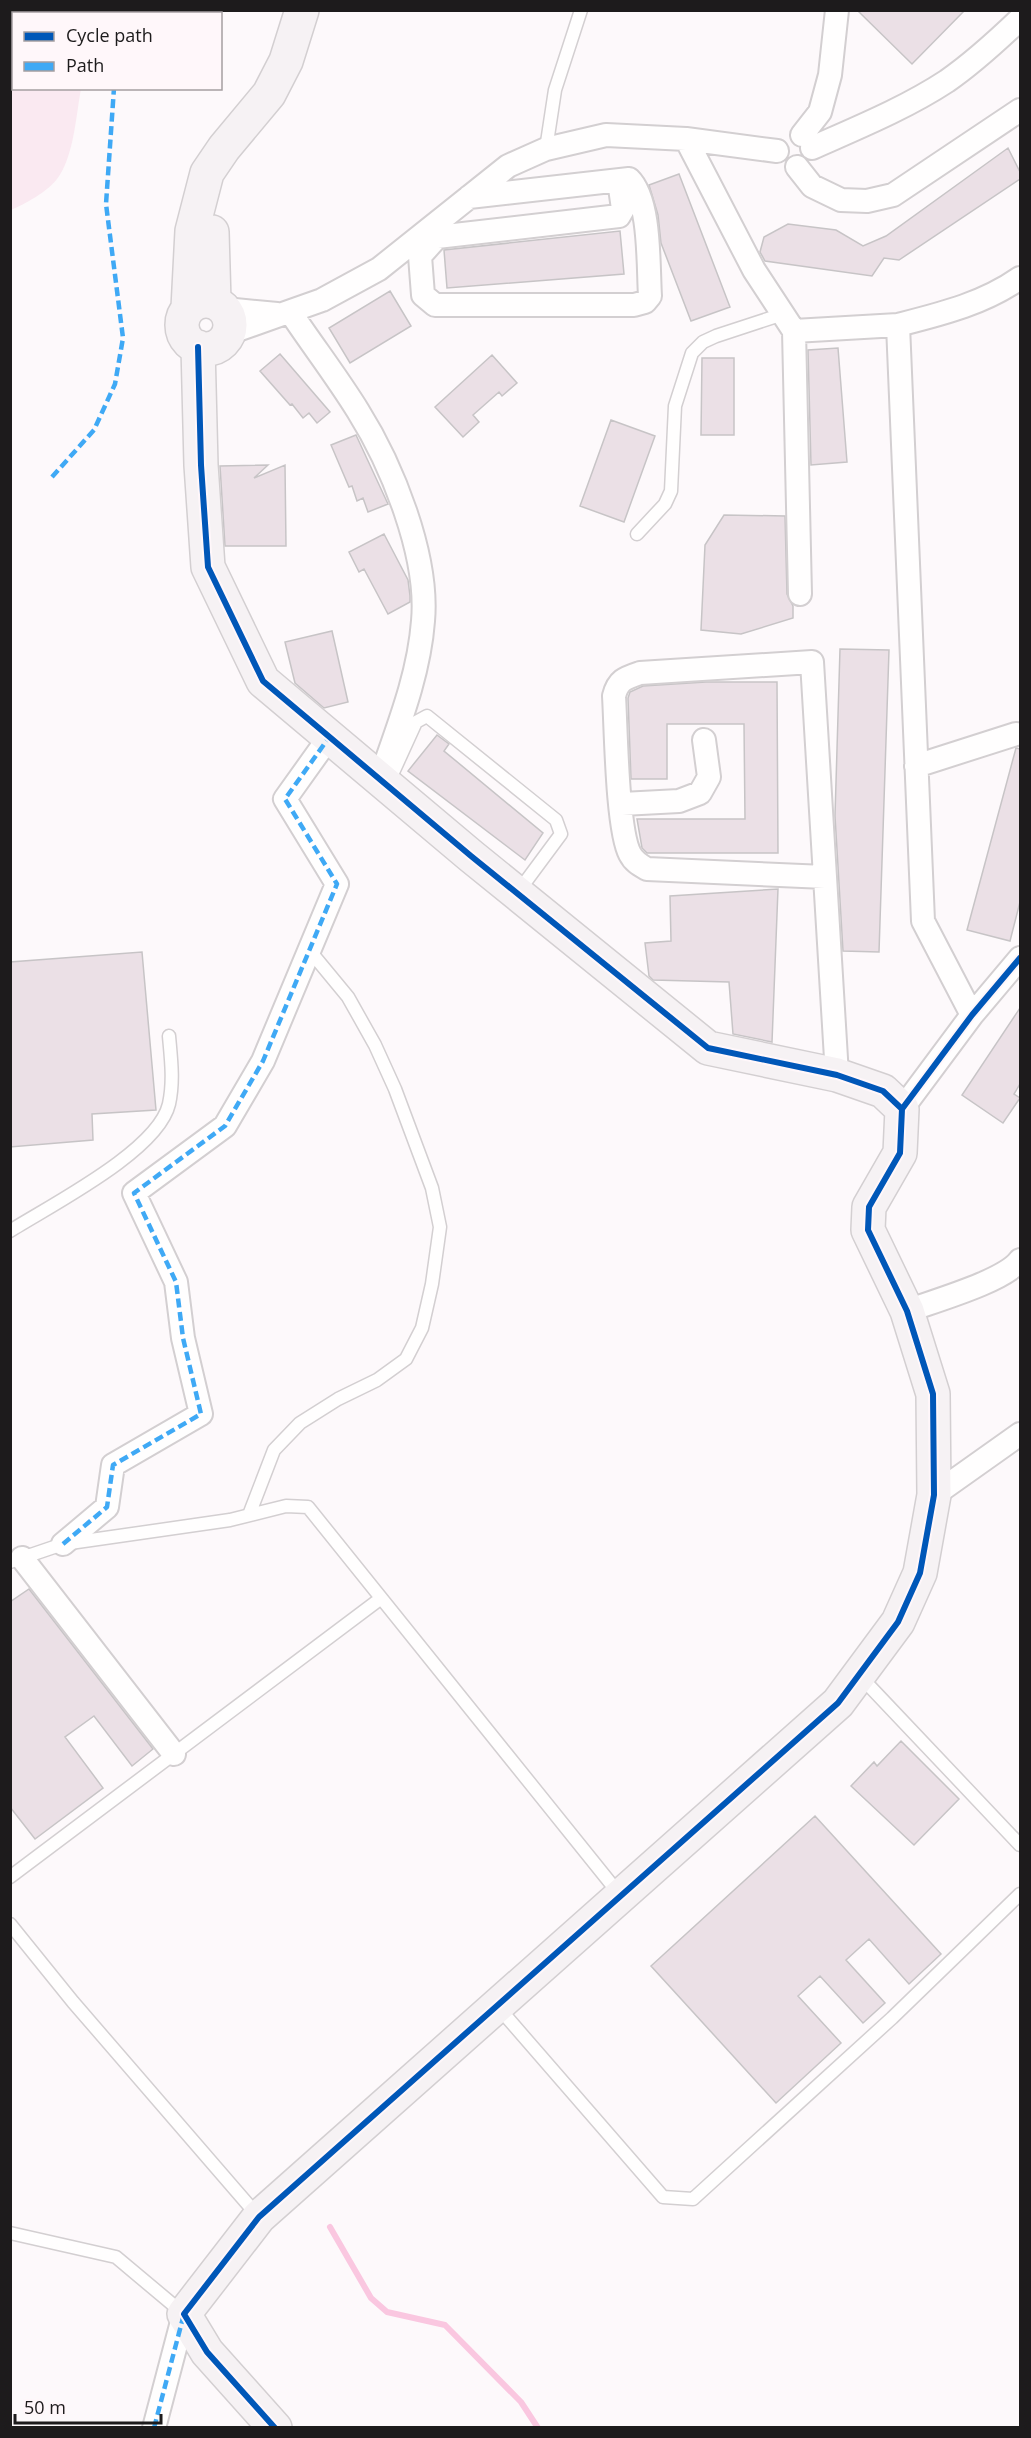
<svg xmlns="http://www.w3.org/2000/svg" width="1031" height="2438" font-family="'Open Sans',sans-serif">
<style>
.green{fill:#fae9f1}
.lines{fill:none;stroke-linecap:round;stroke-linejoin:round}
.stream{stroke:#fac7e0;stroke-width:6}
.building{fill:#ebe0e6;stroke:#c7c4c6;stroke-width:1.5}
.lane-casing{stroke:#d3cfd1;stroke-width:15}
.street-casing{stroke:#d3cfd1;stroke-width:26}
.secondary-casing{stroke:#d3cfd1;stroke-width:36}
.lane{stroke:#fffefe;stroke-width:12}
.street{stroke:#fffefe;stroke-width:22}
.secondary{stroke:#f6f2f4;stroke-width:33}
.quiet{stroke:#3fa9f5;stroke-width:4.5;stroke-dasharray:9 4.5;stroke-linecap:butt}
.cycleway-casing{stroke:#fff7fa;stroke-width:10}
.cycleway{stroke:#0057b8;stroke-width:6}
</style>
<rect width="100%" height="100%" fill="#fdf9fb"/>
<path class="green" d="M 10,11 L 89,11 L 89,14 L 14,14 L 14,88 L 81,89 C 76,115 74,157 57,179 C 47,192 25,204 11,210 Z"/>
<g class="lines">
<path class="stream" d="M 330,2227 L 371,2298 L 387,2312 L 445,2325 L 521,2402 L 538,2428"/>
</g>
<path class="building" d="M 857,10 L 965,10 L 912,64 Z
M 1008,148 L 1020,172 L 1020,179 L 899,260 L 884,258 L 872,276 L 765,261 L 760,252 L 764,237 L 788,224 L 836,230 L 863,246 L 886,236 Z
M 679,174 L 730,307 L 691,321 L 661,243 L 658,215 L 649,185 Z
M 620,231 L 624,274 L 447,288 L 444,250 Z
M 390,291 L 411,326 L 350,363 L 329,328 Z
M 838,348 L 847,462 L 811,465 L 808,350 Z
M 280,354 L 330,412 L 317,423 L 309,413 L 303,418 L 292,404 L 290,405 L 260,371 Z
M 492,355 L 517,383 L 502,396 L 499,392 L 473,415 L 479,422 L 463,437 L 435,407 Z
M 702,358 L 734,358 L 734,435 L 701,435 Z
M 611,420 L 655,436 L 624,522 L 580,506 Z
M 356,435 L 388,504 L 368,512 L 363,498 L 357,501 L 352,486 L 349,487 L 331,445 Z
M 268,465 L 254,478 L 285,465 L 286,546 L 225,546 L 220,466 Z
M 724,515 L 785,516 L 787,594 L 793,606 L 793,618 L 741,634 L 701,630 L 705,545 Z
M 384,534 L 408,580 L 410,596 L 410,602 L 388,614 L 364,569 L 359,572 L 349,552 Z
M 332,631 L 348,702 L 324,708 L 295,683 L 285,642 Z
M 840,649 L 889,650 L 879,952 L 843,951 L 835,816 Z
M 706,682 L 777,682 L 778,853 L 647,853 L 642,848 L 637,819 L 745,819 L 744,724 L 667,724 L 667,779 L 631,779 L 628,698 L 630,692 L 643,686 Z
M 437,735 L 449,744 L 444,751 L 543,833 L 525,860 L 408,771 Z
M 1016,748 L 1020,749 L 1020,902 L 1010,941 L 967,930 Z
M 778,889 L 772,1042 L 733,1034 L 729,982 L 653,980 L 649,976 L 645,943 L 671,941 L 670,896 Z
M 142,952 L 156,1110 L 92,1114 L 93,1140 L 10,1147 L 10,962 Z
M 1020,1008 L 1020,1084 L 1014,1094 L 1020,1098 L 1003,1123 L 962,1095 Z
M 29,1589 L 153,1749 L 132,1766 L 94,1716 L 65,1737 L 103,1788 L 35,1839 L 10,1807 L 10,1602 Z
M 901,1741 L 959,1799 L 914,1845 L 851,1786 L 874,1762 L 877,1766 Z
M 815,1816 L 941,1954 L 909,1984 L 869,1939 L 846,1960 L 885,2003 L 863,2023 L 820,1976 L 798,1996 L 841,2043 L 776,2103 L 651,1966 Z"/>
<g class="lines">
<defs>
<path id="lane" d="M 546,149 L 555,90 L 581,10
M 637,534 L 665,504 L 671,491 L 675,406 L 692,353 L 703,342 L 716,336 L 783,314
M 390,779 L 416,722 L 427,716 L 556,820 L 561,834 L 518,892
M 10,1231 C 51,1205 158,1151 169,1104 C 174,1081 171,1059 169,1036
M 249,1515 L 274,1450 L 300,1423 L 338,1399 L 377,1380 L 406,1359 L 422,1328 L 432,1284 L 440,1227 L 432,1188 L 395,1089 L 375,1045 L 348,997 L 310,951
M 10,1562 L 63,1544 L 230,1520 L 286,1506 L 308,1507 L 620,1895
M 860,1676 L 1020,1845
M 10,1877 L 380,1599
M 10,1924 L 73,2002 L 258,2216
M 498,2007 L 663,2197 L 693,2199 L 892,2018 L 1020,1894
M 10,2233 L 116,2257 L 184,2314"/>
<path id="street" d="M 802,135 L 820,112 L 830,75 L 837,10
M 686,139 L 754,270 L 794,331
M 812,148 C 857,128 906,108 947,81 C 973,63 997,41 1020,19
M 797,167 L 812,186 L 841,200 L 867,201 L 893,195 L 1020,110
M 469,197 L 629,179 C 651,200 648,267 650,296 L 645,302 L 634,305 L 435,305 L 423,295 L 420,256 L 437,237 L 619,216 L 623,209 L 619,181
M 225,309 L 277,314
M 291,313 C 313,346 337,377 358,411 C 392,465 429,556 423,621 C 419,675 398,727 380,779
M 898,325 C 941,314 983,304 1020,278
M 229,333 L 322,300 L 379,269 L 508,166 L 546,149 L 606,135 L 686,139 L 777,151
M 800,594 L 794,331 L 898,325 L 923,921 L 972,1015
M 916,766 L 1016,734
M 622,804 L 679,801 L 700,793 L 709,777 L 704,740
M 825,877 L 647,869 C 640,865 634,862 630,854 C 617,830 616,728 614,696 C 618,680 625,678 640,673 L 812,662 L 837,1075
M 902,1109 L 972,1015 L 1020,958
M 907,1311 C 934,1301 1005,1281 1020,1260
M 934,1495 L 1020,1434
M 63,1544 L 107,1507 L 113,1465 L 201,1414 L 183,1338 L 176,1282 L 134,1193 L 225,1126 L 263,1061 L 337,884 L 285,799 L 330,736
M 22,1558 L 174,1754
M 154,2428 L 184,2314"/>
<path id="secondary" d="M 212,232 L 214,302
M182 325a24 24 0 1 1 48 0a24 24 0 1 1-48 0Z
M 188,308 L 192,231 L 207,173 L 224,148 L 269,94 L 286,61 L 302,10
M 198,347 L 201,465 L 208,567 L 263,681 L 471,856 L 708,1048 L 837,1075 L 883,1091 L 902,1109 L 900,1153 L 869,1207 L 868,1230 L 907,1311 L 933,1394 L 934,1495 L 920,1573 L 898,1622 L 838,1703 L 259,2217 L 184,2314 L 207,2352 L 275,2428"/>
</defs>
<use href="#lane" class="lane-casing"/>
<use href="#street" class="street-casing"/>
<use href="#secondary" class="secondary-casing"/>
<use href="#lane" class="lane"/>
<use href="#street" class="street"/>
<use href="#secondary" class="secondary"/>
<path class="quiet" d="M 119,14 L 120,10
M 52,477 L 94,430 L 115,384 L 123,338 L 106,204 L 114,88
M 63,1544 L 107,1507 L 113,1465 L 201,1414 L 183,1338 L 176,1282 L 134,1193 L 225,1126 L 263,1061 L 337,884 L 285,799 L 330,736
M 154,2428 L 184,2314"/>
<defs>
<path id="cycleway" d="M 198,347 L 201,465 L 208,567 L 263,681 L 471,856 L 708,1048 L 837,1075 L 883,1091 L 902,1109
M 275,2428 L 207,2352 L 184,2314 L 259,2217 L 838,1703 L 898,1622 L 920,1573 L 934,1495 L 933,1394 L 907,1311 L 868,1230 L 869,1207 L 900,1153 L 902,1109 L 972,1015 L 1020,958"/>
</defs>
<use href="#cycleway" class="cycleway-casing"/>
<use href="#cycleway" class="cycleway"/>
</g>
<rect width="1031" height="2438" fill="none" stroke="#1d1b1c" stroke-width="24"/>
<rect x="12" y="12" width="210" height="78" fill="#fff7fa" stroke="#a59fa1" stroke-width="1.5"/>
<rect x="24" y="32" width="30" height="9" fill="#0057b8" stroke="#a59fa1" stroke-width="1.5"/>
<text x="66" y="42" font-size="18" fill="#1d1b1c">Cycle path</text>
<rect x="24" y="62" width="30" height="9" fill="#3fa9f5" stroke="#a59fa1" stroke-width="1.5"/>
<text x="66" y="72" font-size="18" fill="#1d1b1c">Path</text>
<path d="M15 2414v9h146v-9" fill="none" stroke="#1d1b1c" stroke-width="3"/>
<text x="24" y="2414" font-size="18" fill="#1d1b1c" stroke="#fff7fa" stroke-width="4.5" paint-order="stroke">50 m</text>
</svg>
